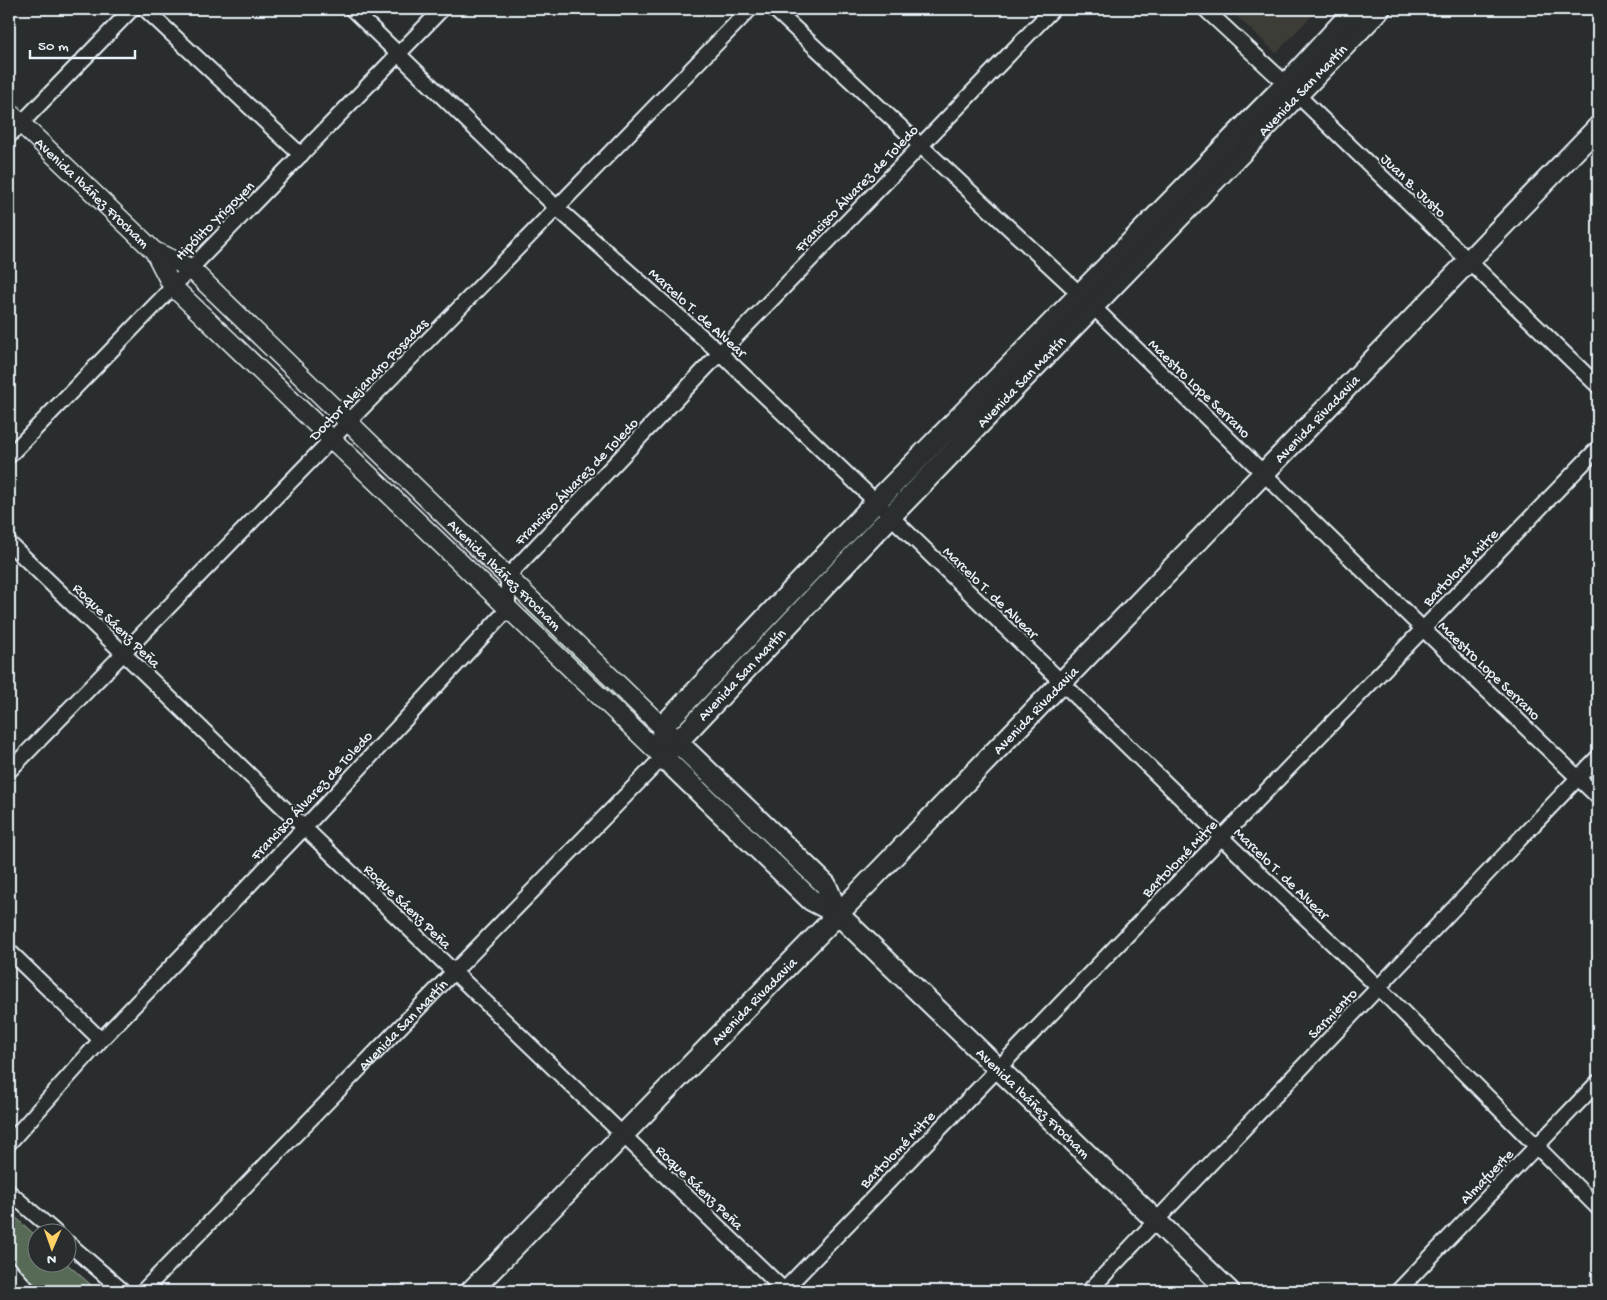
<svg xmlns="http://www.w3.org/2000/svg" width="1607" height="1300" font-family="'Gochi Hand',sans-serif">
<style>
.built{fill:#3e3d39}
.green{fill:#576a54;stroke:#a0aea6}
.lines{fill:none;stroke-linecap:round;stroke-linejoin:round}
.minor-casing{stroke:#e8f1f8;stroke-width:18}
.tertiary-casing{stroke:#e8f1f8;stroke-width:21}
.secondary-casing{stroke:#e8f1f8;stroke-width:24}
.minor{stroke:#2a2d2e;stroke-width:14}
.tertiary{stroke:#2a2d2e;stroke-width:18}
.secondary{stroke:#2a2d2e;stroke-width:20}
.labels{text-anchor:middle;stroke-width:4;stroke-linejoin:round;paint-order:stroke}
.street-label{font-size:15px;fill:#e8f1f8;stroke:#2a2d2e}
</style>
<rect width="100%" height="100%" fill="#2a2d2e"/>
<filter id="ink" filterUnits="userSpaceOnUse"><feTurbulence type="fractalNoise" baseFrequency=".02" numOctaves="2"/><feDisplacementMap in="SourceGraphic" scale="10" xChannelSelector="R" yChannelSelector="G"/><feConvolveMatrix kernelMatrix="1 2 1 2 8 2 1 2 1" color-interpolation-filters="sRGB"/></filter>
<g filter="url(#ink)">
<path class="built" d="M 1229,9 L 1318,9 L 1276,53 Z"/>
<path class="green" d="M 856,537 L 859,540 L 684,721 L 681,718 Z
M 531,607 L 652,724 L 644,732 L 523,615 Z
M 9,1211 L 37,1237 L 38,1262 L 66,1263 L 98,1291 L 40,1291 L 9,1256 Z"/>
<g class="lines">
<defs>
<g id="minor">
<path d="M 145,9 L 301,155"/>
<path d="M 352,9 L 557,208 L 720,353 L 876,502 L 1221,837 L 1379,988 L 1598,1208"/>
<path d="M 774,9 L 1080,294 L 1423,629 L 1598,797"/>
<path d="M 1205,9 L 1286,84 L 1598,386"/>
<path d="M 9,136 L 132,9"/>
<path d="M 9,456 L 442,9"/>
<path d="M 9,543 L 785,1291"/>
<path d="M 9,771 L 750,9"/>
<path d="M 9,951 L 101,1040"/>
<path d="M 9,1143 L 101,1040 L 304,828 L 508,609 L 508,576 L 720,353 L 1053,9"/>
<path d="M 9,1192 L 55,1232"/>
<path d="M 68,1243 L 123,1291"/>
<path d="M 9,1269 L 29,1291"/>
<path id="s1" d="M 143,1291 L 663,757"/>
<path d="M 783,1291 L 1598,448"/>
<path d="M 1089,1291 L 1598,757"/>
<path d="M 1398,1291 L 1598,1082"/>
</g>
<g id="tertiary">
<path id="s2" d="M 9,112 L 154,251 L 190,268 L 662,727"/>
<path d="M 154,251 L 172,286 L 663,757"/>
</g>
<g id="secondary">
<path d="M 668,733 L 826,885 L 838,914"/>
<path id="s3" d="M 663,757 L 891,516 L 1380,9"/>
<path d="M 663,757 L 662,727 L 876,502 L 1286,84 L 1355,9"/>
<path id="s4" d="M 663,757 L 811,900 L 838,914 L 1229,1291"/>
<path id="s5" d="M 471,1291 L 838,914 L 1598,127"/>
</g>
</defs>
<use href="#minor" class="minor-casing"/>
<use href="#tertiary" class="tertiary-casing"/>
<use href="#secondary" class="secondary-casing"/>
<use href="#minor" class="minor"/>
<use href="#tertiary" class="tertiary"/>
<use href="#secondary" class="secondary"/>
</g>
</g>
<g class="labels">
<g class="street-label">
<text dy="5" stroke="none"><textPath href="#s3" startOffset="924">Avenida San Martín</textPath></text>
<text transform="translate(1414 185) rotate(44)" y="5">Juan B. Justo</text>
<text transform="translate(856 188) rotate(-46)" y="5">Francisco Álvarez de Toledo</text>
<text dy="5" stroke="none"><textPath href="#s2" startOffset="116">Avenida Ibáñez Frocham</textPath></text>
<text transform="translate(214 220) rotate(-45)" y="5">Hipólito Yrigoyen</text>
<text transform="translate(698 312) rotate(42)" y="5">Marcelo T. de Alvear</text>
<text transform="translate(368 379) rotate(-46)" y="5">Doctor Alejandro Posadas</text>
<text dy="5" stroke="none"><textPath href="#s3" startOffset="519">Avenida San Martín</textPath></text>
<text transform="translate(1200 388) rotate(44)" y="5">Maestro Lope Serrano</text>
<text dy="5" stroke="none"><textPath href="#s5" startOffset="1215">Avenida Rivadavia</textPath></text>
<text transform="translate(576 481) rotate(-46)" y="5">Francisco Álvarez de Toledo</text>
<text transform="translate(1460 567) rotate(-46)" y="5">Bartolomé Mitre</text>
<text dy="5" stroke="none"><textPath href="#s2" startOffset="680">Avenida Ibáñez Frocham</textPath></text>
<text transform="translate(991 592) rotate(44)" y="5">Marcelo T. de Alvear</text>
<text transform="translate(117 625) rotate(44)" y="5">Roque Sáenz Peña</text>
<text transform="translate(1490 670) rotate(44)" y="5">Maestro Lope Serrano</text>
<text dy="5" stroke="none"><textPath href="#s3" startOffset="114">Avenida San Martín</textPath></text>
<text dy="5" stroke="none"><textPath href="#s5" startOffset="810">Avenida Rivadavia</textPath></text>
<text transform="translate(311 795) rotate(-47)" y="5">Francisco Álvarez de Toledo</text>
<text transform="translate(1179 858) rotate(-46)" y="5">Bartolomé Mitre</text>
<text transform="translate(1282 873) rotate(44)" y="5">Marcelo T. de Alvear</text>
<text transform="translate(408 906) rotate(44)" y="5">Roque Sáenz Peña</text>
<text dy="5" stroke="none"><textPath href="#s5" startOffset="405">Avenida Rivadavia</textPath></text>
<text transform="translate(1332 1013) rotate(-46)" y="5">Sarmiento</text>
<text dy="5" stroke="none"><textPath href="#s1" startOffset="372">Avenida San Martín</textPath></text>
<text dy="5" stroke="none"><textPath href="#s4" startOffset="508">Avenida Ibáñez Frocham</textPath></text>
<text transform="translate(897 1149) rotate(-46)" y="5">Bartolomé Mitre</text>
<text transform="translate(1486 1176) rotate(-46)" y="5">Almafuerte</text>
<text transform="translate(700 1187) rotate(44)" y="5">Roque Sáenz Peña</text>
</g>
</g>
<rect width="1607" height="1300" fill="none" stroke="#2a2d2e" stroke-width="30"/>
<rect x="15" y="15" width="1577" height="1270" fill="none" stroke="#e8f1f8" stroke-width="2" filter="url(#ink)"/>
<g transform="translate(52 1248) rotate(182)"><circle r="24" fill="#2a2d2e" stroke="#767b7f"/>
<path d="M0-4L9 19L0 12L-9 19Z" fill="#ffd166"/>
<text y="-8" font-size="14" font-weight="bold" text-anchor="middle" fill="#e8f1f8">N</text>
</g>
<path d="M30 50v8h105v-8" fill="none" stroke="#e8f1f8" stroke-width="2.5"/>
<text x="38" y="50" font-size="15" fill="#e8f1f8" stroke="#2a2d2e" stroke-width="4" paint-order="stroke">50 m</text>
</svg>
